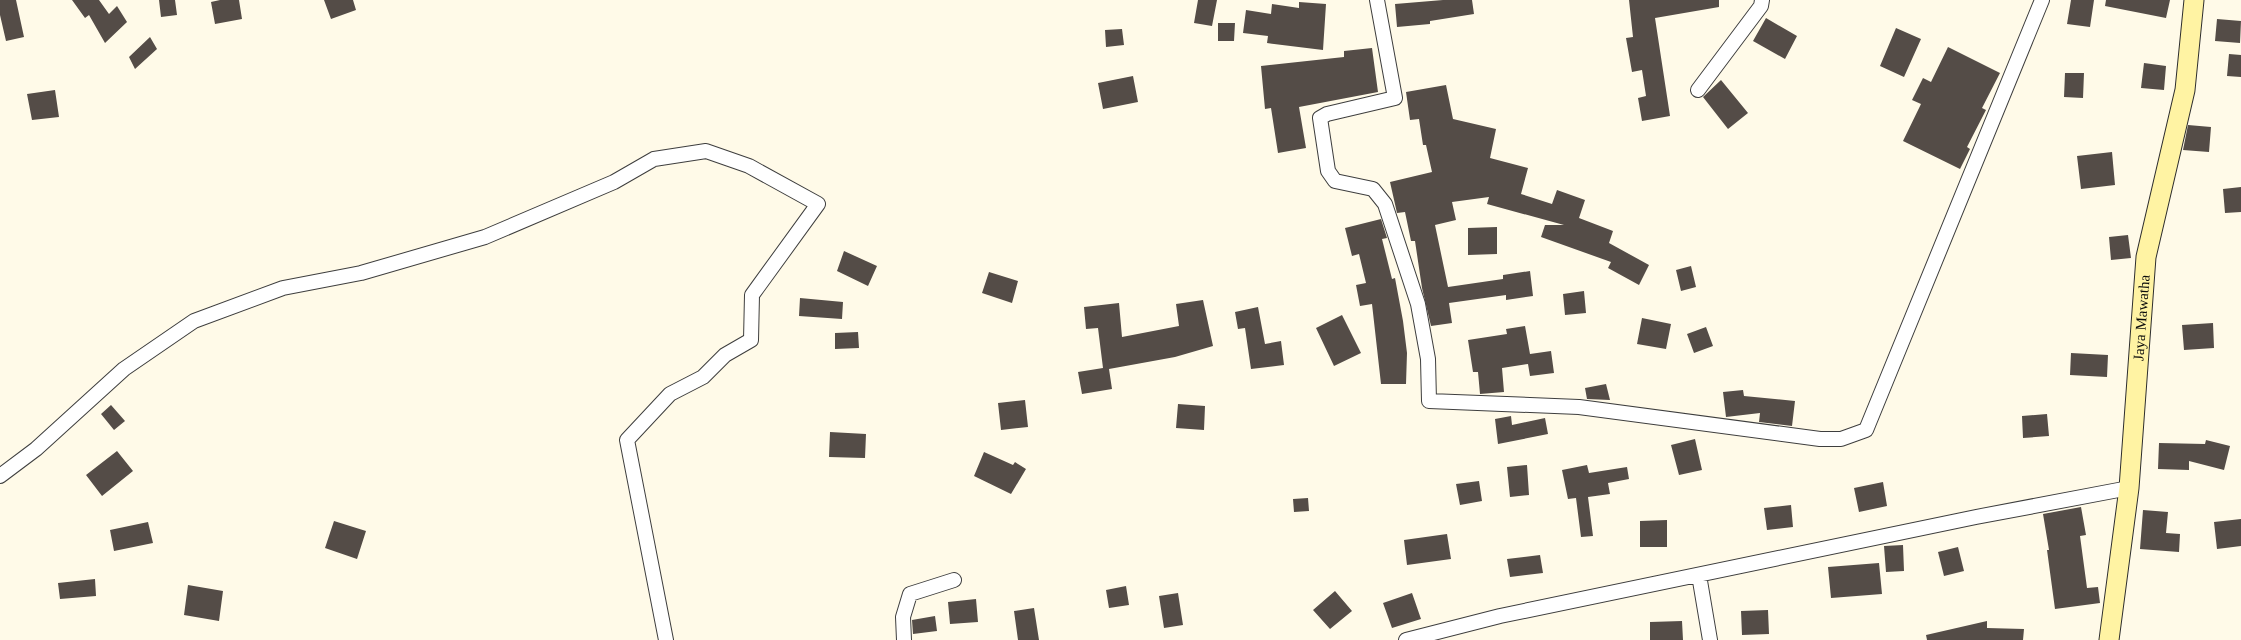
<svg xmlns="http://www.w3.org/2000/svg" width="2241" height="640" font-family="'Times New Roman',serif">
<style>
.building{fill:#544c47}
.lines{fill:none;stroke-linecap:round;stroke-linejoin:round}
.street-casing{stroke:#3e3e3e;stroke-width:16}
.secondary-casing{stroke:#2d2d2d;stroke-width:21}
.street{stroke:#fff;stroke-width:14}
.secondary{stroke:#fff3a3;stroke-width:19}
.labels{text-anchor:middle;stroke-width:5;stroke-linejoin:round;paint-order:stroke}
.street-label{font-size:15px;fill:#0b0b0b;stroke:#fff}
</style>
<rect width="100%" height="100%" fill="#fffae8"/>
<path class="building" d="M 0,0 L 16,0 L 24,37 L 6,41 L 0,15 Z
M 72,0 L 99,0 L 109,14 L 117,6 L 127,22 L 105,43 L 89,15 L 85,18 Z
M 159,0 L 175,0 L 177,15 L 161,17 Z
M 220,0 L 239,0 L 242,19 L 215,24 L 211,2 Z
M 324,0 L 353,0 L 356,10 L 331,19 Z
M 1198,0 L 1217,0 L 1212,26 L 1194,23 Z
M 1443,0 L 1472,0 L 1474,14 L 1430,21 L 1430,24 L 1397,27 L 1395,4 Z
M 1629,0 L 1719,0 L 1719,7 L 1655,18 L 1670,116 L 1642,121 L 1638,98 L 1646,96 L 1642,70 L 1632,72 L 1626,38 L 1633,37 Z
M 2071,0 L 2094,0 L 2090,27 L 2067,24 Z
M 2106,0 L 2170,0 L 2166,18 L 2105,6 Z
M 1299,2 L 1326,4 L 1323,50 L 1267,43 L 1268,36 L 1243,33 L 1246,10 L 1271,14 L 1272,4 L 1299,8 Z
M 1766,18 L 1797,36 L 1785,59 L 1753,41 Z
M 2217,19 L 2241,21 L 2240,43 L 2215,41 Z
M 1218,23 L 1235,23 L 1234,41 L 1218,41 Z
M 1896,28 L 1921,39 L 1904,77 L 1880,66 Z
M 1122,29 L 1124,45 L 1106,47 L 1105,30 Z
M 150,37 L 157,49 L 135,69 L 129,57 Z
M 1948,47 L 2000,73 L 1982,108 L 1986,110 L 1967,147 L 1970,149 L 1960,169 L 1903,141 L 1921,104 L 1912,100 L 1923,78 L 1931,82 Z
M 1372,48 L 1378,92 L 1299,107 L 1306,148 L 1278,153 L 1271,108 L 1265,109 L 1261,66 L 1344,57 L 1344,51 Z
M 2229,54 L 2241,55 L 2241,77 L 2227,76 Z
M 2144,63 L 2166,66 L 2164,90 L 2141,88 Z
M 2065,73 L 2084,73 L 2083,98 L 2064,97 Z
M 1133,76 L 1138,102 L 1103,109 L 1098,83 Z
M 1721,80 L 1748,113 L 1728,129 L 1703,97 Z
M 1446,85 L 1453,119 L 1496,129 L 1490,158 L 1528,168 L 1521,194 L 1552,204 L 1557,190 L 1585,200 L 1579,218 L 1613,231 L 1609,243 L 1649,265 L 1639,285 L 1608,268 L 1611,262 L 1541,237 L 1545,225 L 1564,225 L 1487,204 L 1489,197 L 1452,202 L 1456,220 L 1435,225 L 1448,287 L 1503,279 L 1503,275 L 1530,271 L 1533,296 L 1506,300 L 1506,295 L 1449,303 L 1452,323 L 1431,326 L 1422,288 L 1415,241 L 1411,241 L 1405,212 L 1397,213 L 1390,182 L 1432,172 L 1426,145 L 1423,145 L 1419,119 L 1410,120 L 1406,92 Z
M 55,90 L 59,117 L 32,120 L 27,94 Z
M 2188,125 L 2211,127 L 2209,152 L 2183,150 Z
M 2112,152 L 2115,185 L 2081,189 L 2077,156 Z
M 2241,187 L 2241,212 L 2225,213 L 2223,189 Z
M 1381,219 L 1387,238 L 1382,239 L 1392,279 L 1395,278 L 1403,321 L 1407,353 L 1406,384 L 1381,384 L 1372,304 L 1360,306 L 1356,285 L 1366,283 L 1359,254 L 1352,256 L 1345,228 Z
M 1497,227 L 1497,254 L 1468,255 L 1468,228 Z
M 2128,235 L 2131,258 L 2111,260 L 2109,237 Z
M 844,251 L 877,266 L 868,286 L 837,271 Z
M 1691,266 L 1696,287 L 1681,291 L 1676,270 Z
M 989,272 L 1018,281 L 1012,303 L 982,293 Z
M 1584,291 L 1586,313 L 1565,315 L 1563,294 Z
M 800,298 L 843,302 L 842,319 L 799,316 Z
M 1203,300 L 1213,346 L 1175,357 L 1109,369 L 1112,389 L 1082,394 L 1078,372 L 1103,368 L 1098,328 L 1086,329 L 1084,307 L 1119,303 L 1122,337 L 1179,326 L 1176,304 Z
M 1258,307 L 1265,344 L 1281,341 L 1284,365 L 1251,369 L 1245,328 L 1238,329 L 1235,312 Z
M 1342,315 L 1361,353 L 1334,366 L 1316,328 Z
M 1642,318 L 1671,324 L 1666,349 L 1637,344 Z
M 2213,323 L 2214,348 L 2184,350 L 2182,325 Z
M 1525,326 L 1530,354 L 1551,351 L 1554,373 L 1530,376 L 1528,364 L 1502,368 L 1504,392 L 1480,394 L 1478,372 L 1473,372 L 1468,340 L 1507,334 L 1506,329 Z
M 1706,327 L 1713,346 L 1694,353 L 1687,334 Z
M 858,332 L 859,348 L 835,349 L 835,333 Z
M 2071,353 L 2108,355 L 2107,377 L 2070,375 Z
M 1606,384 L 1610,400 L 1587,399 L 1585,388 Z
M 1743,390 L 1744,396 L 1795,401 L 1792,426 L 1759,422 L 1760,413 L 1726,417 L 1723,392 Z
M 1025,400 L 1028,427 L 1001,430 L 998,403 Z
M 1178,404 L 1205,406 L 1204,430 L 1176,428 Z
M 111,405 L 125,421 L 114,430 L 101,414 Z
M 2047,414 L 2049,436 L 2023,438 L 2022,416 Z
M 1511,416 L 1512,425 L 1545,418 L 1548,434 L 1498,444 L 1495,419 Z
M 830,432 L 866,434 L 865,458 L 829,457 Z
M 1695,439 L 1702,470 L 1679,475 L 1671,445 Z
M 2206,440 L 2230,446 L 2224,470 L 2189,461 L 2189,470 L 2158,469 L 2159,443 L 2205,444 Z
M 117,451 L 133,471 L 102,496 L 86,475 Z
M 984,452 L 1013,465 L 1015,462 L 1026,469 L 1011,494 L 974,476 Z
M 1527,465 L 1529,495 L 1510,497 L 1507,467 Z
M 1587,465 L 1589,473 L 1627,467 L 1629,479 L 1608,483 L 1610,494 L 1588,497 L 1593,536 L 1581,537 L 1576,498 L 1568,499 L 1562,470 Z
M 1479,481 L 1482,501 L 1460,505 L 1456,484 Z
M 1883,482 L 1887,506 L 1859,512 L 1854,488 Z
M 1308,498 L 1309,511 L 1294,512 L 1293,499 Z
M 1791,505 L 1793,527 L 1767,530 L 1764,508 Z
M 2081,507 L 2086,535 L 2080,536 L 2087,588 L 2098,587 L 2100,603 L 2055,609 L 2047,550 L 2049,550 L 2043,514 Z
M 2143,510 L 2168,512 L 2166,533 L 2180,534 L 2179,552 L 2140,549 Z
M 2241,519 L 2241,546 L 2217,549 L 2214,522 Z
M 1667,520 L 1667,547 L 1640,547 L 1640,521 Z
M 334,521 L 366,531 L 357,559 L 325,548 Z
M 148,522 L 153,543 L 114,551 L 110,530 Z
M 1447,534 L 1451,559 L 1407,565 L 1404,540 Z
M 1903,545 L 1904,571 L 1886,572 L 1884,546 Z
M 1958,547 L 1964,571 L 1944,576 L 1938,552 Z
M 1540,555 L 1543,573 L 1510,577 L 1507,559 Z
M 1879,563 L 1882,594 L 1831,598 L 1828,567 Z
M 95,579 L 96,596 L 60,599 L 58,583 Z
M 188,585 L 223,591 L 219,621 L 184,615 Z
M 1126,586 L 1129,605 L 1109,608 L 1106,590 Z
M 1335,591 L 1352,611 L 1330,629 L 1313,610 Z
M 1178,593 L 1183,625 L 1164,628 L 1159,596 Z
M 1412,593 L 1421,619 L 1392,628 L 1383,603 Z
M 976,599 L 978,622 L 950,624 L 948,602 Z
M 1034,608 L 1039,640 L 1018,640 L 1014,611 Z
M 1768,610 L 1769,634 L 1742,635 L 1741,611 Z
M 935,616 L 937,631 L 913,634 L 912,620 Z
M 1682,621 L 1683,640 L 1650,640 L 1650,622 Z
M 1987,621 L 1987,628 L 2024,629 L 2023,640 L 1927,640 L 1926,635 Z"/>
<g class="lines">
<defs>
<path id="street" d="M 1377,0 L 1395,98 L 1327,114 L 1320,118 L 1328,171 L 1335,181 L 1373,189 L 1385,204 L 1418,304 L 1428,359 L 1429,401 L 1579,407 L 1820,439 L 1841,439 L 1866,430 L 2042,0
M 1698,90 L 1761,6 L 1762,0
M 0,476 L 36,449 L 124,369 L 194,321 L 283,288 L 361,273 L 485,237 L 614,182 L 654,159 L 706,151 L 749,166 L 818,204 L 752,295 L 751,340 L 725,355 L 703,377 L 670,394 L 627,440 L 666,640
M 1699,575 L 1710,640
M 904,640 L 903,617 L 910,594 L 954,580
M 1406,640 L 1500,616 L 1976,517 L 2129,488"/>
<g id="secondary">
<path id="s1" d="M 2109,640 L 2129,488 L 2146,257 L 2185,90 L 2194,0"/>
</g>
</defs>
<use href="#street" class="street-casing"/>
<use href="#secondary" class="secondary-casing"/>
<use href="#street" class="street"/>
<use href="#secondary" class="secondary"/>
</g>
<g class="labels">
<g class="street-label">
<text dy="5" stroke="none"><textPath href="#s1" startOffset="324">Jaya Mawatha</textPath></text>
</g>
</g>
</svg>
